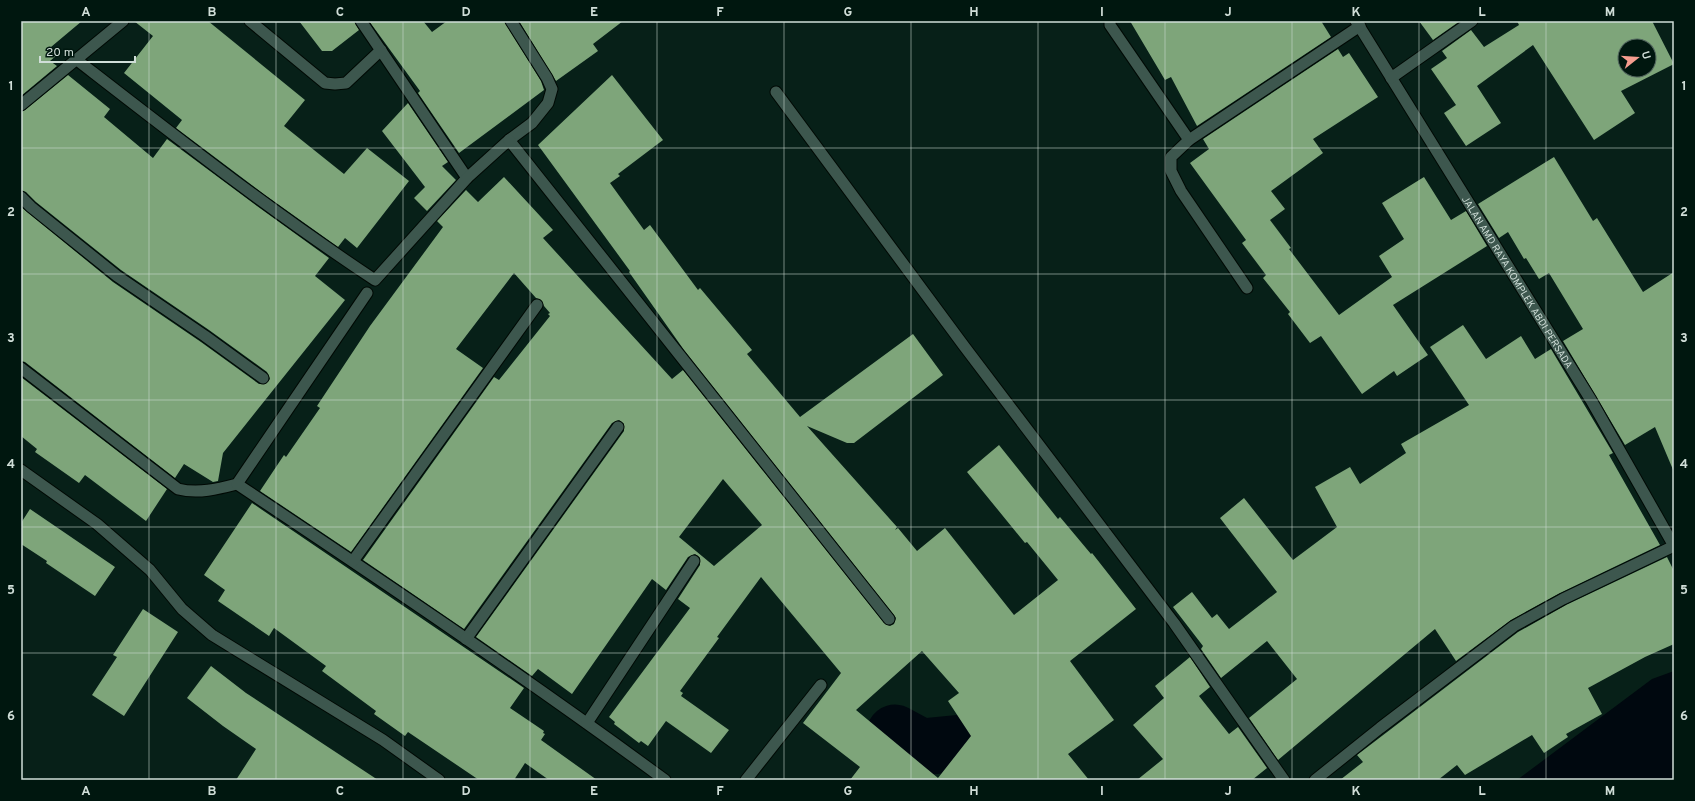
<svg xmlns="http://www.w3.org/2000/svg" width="1695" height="801" font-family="Overpass,sans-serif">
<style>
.water{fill:#00080f}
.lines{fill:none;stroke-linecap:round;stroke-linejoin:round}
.river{stroke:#00080f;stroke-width:57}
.building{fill:#7ea57a;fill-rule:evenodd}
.service-casing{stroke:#000904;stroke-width:13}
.minor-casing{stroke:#000904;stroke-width:13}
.tertiary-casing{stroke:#000904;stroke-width:13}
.service{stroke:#3d574e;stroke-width:11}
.minor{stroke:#3d574e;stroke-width:11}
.tertiary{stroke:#3d574e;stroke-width:11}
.grid{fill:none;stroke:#d0ded8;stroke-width:1;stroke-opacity:0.55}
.labels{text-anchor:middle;stroke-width:4;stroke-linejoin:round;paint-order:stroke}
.street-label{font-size:10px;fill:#d0ded8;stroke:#00170f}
.neatline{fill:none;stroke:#d0ded8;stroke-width:1.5}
.grid-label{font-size:13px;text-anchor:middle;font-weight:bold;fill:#d0ded8}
</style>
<rect width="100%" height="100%" fill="#072018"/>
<path class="water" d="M 1674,671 L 1674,780 L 1517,780 L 1652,679 Z"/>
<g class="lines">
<path class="river" d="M 895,733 L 921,747 L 962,743 L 971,755 L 974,780"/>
</g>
<path class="building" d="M 21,21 L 82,21 L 51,47 L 57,55 L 50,61 L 57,66 L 21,96 Z
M 134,21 L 208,21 L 305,100 L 284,126 L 344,174 L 367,148 L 409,181 L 357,248 L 345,238 L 338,247 L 265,195 L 176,128 L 182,120 L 124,73 L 153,36 Z
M 299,21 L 354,21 L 359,30 L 332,51 L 322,51 Z
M 369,21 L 423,21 L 432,32 L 447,21 L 504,21 L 541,81 L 544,90 L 459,153 L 418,93 L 420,91 Z
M 519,21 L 623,21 L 593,44 L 598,51 L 556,81 Z
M 1130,21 L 1321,21 L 1331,37 L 1197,126 L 1171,77 L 1165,80 Z
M 1419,21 L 1460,21 L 1433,40 Z
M 1517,21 L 1652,21 L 1674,64 L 1621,91 L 1635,113 L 1594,140 L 1533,45 L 1477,86 L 1501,123 L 1466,146 L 1444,113 L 1456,105 L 1431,69 L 1447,58 L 1442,51 L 1471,30 L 1484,47 L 1519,25 ZM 1625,46 L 1649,46 L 1649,70 L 1625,70 Z
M 1338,49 L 1343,57 L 1349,53 L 1378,97 L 1313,139 L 1323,153 L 1271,191 L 1285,209 L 1270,220 L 1291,248 L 1289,249 L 1339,315 L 1392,277 L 1379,256 L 1404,239 L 1382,203 L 1424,177 L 1451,220 L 1466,211 L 1487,246 L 1393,305 L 1428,355 L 1397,376 L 1394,371 L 1362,394 L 1321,336 L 1310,343 L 1288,314 L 1290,312 L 1263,278 L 1266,275 L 1242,243 L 1246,240 L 1190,163 L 1209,149 L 1203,139 Z
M 68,75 L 110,109 L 104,117 L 153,158 L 167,139 L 257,206 L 329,258 L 315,276 L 345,300 L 223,453 L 218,481 L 213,482 L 184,464 L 175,478 L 25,362 L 21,361 L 21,207 L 113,282 L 201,342 L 259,384 L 265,384 L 270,379 L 267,372 L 209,330 L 121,270 L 36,202 L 26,192 L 21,190 L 21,112 L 25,110 Z
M 612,75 L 663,140 L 618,174 L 620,176 L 610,183 L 644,230 L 650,225 L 698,290 L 700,288 L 752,350 L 747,354 L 800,417 L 913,334 L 943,375 L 854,443 L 847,443 L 807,426 L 897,527 L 895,530 L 898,528 L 917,551 L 945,528 L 1014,615 L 1058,580 L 1027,542 L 1025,543 L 967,472 L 999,445 L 1058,519 L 1060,517 L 1091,554 L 1092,553 L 1136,609 L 1070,661 L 1114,720 L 1068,754 L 1089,780 L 850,780 L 860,767 L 803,723 L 841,673 L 761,577 L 717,637 L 719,638 L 680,691 L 683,693 L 681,696 L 729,730 L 711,753 L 666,721 L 648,746 L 641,741 L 639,743 L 614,724 L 615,722 L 609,717 L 690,608 L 678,599 L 700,565 L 700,558 L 695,554 L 688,557 L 666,590 L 652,579 L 572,694 L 538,669 L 532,676 L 476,637 L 624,431 L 624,424 L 619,420 L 612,423 L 464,629 L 363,560 L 494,377 L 499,380 L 550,316 L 548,314 L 550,313 L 544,306 L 541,300 L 536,298 L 514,273 L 456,349 L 483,368 L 351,552 L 260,491 L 284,455 L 286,457 L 320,408 L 317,406 L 370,326 L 443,227 L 437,221 L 466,190 L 478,202 L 504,177 L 553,230 L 543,238 L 672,379 L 683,370 L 884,623 L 890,626 L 894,624 L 896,618 L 894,615 L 684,350 L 629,272 L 630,271 L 538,145 ZM 723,479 L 762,525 L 714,566 L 679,537 ZM 922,651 L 959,693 L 948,701 L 971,736 L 938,778 L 856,710 Z
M 408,103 L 448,162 L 442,166 L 456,180 L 427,211 L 414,198 L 425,187 L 382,131 Z
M 1554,157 L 1593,221 L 1597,218 L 1643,292 L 1674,272 L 1674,472 L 1655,427 L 1625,445 L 1563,341 L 1583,329 L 1549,273 L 1539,279 L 1526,258 L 1524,259 L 1508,232 L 1499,238 L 1478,204 Z
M 1463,325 L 1486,359 L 1521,336 L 1535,359 L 1551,349 L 1613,453 L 1609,455 L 1660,545 L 1560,593 L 1511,620 L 1456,661 L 1435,629 L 1278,760 L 1249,718 L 1297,679 L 1267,641 L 1221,678 L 1201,649 L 1203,646 L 1173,607 L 1192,592 L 1212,618 L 1217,614 L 1229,629 L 1277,592 L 1220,518 L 1244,498 L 1293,560 L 1337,527 L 1315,487 L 1350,467 L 1360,484 L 1406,453 L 1401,444 L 1469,405 L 1430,347 Z
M 21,377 L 167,489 L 146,521 L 85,475 L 79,483 L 35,452 L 37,449 L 21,436 Z
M 252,503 L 524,688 L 510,708 L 544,731 L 543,733 L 545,734 L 541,740 L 597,780 L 549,780 L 525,763 L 514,780 L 479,780 L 408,732 L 405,736 L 374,714 L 376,711 L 322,671 L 326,666 L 274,628 L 269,636 L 218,601 L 225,590 L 204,575 Z
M 30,509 L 115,567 L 95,596 L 46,563 L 47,561 L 21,544 L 21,523 Z
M 1667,557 L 1674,571 L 1674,644 L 1645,657 L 1588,688 L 1602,714 L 1566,734 L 1568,737 L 1544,753 L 1532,735 L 1465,775 L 1457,765 L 1438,780 L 1340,780 L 1363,762 L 1357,755 L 1518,632 L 1566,605 Z
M 143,609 L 178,632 L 124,716 L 92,695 L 117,657 L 113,655 Z
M 1190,657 L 1210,687 L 1199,696 L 1229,734 L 1238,727 L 1267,768 L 1252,780 L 1137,780 L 1163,759 L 1133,725 L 1164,698 L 1155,686 Z
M 211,666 L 246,693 L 378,780 L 236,780 L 256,749 L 223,726 L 187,698 Z"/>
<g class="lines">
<defs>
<path id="service" d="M 776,92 L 964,346 L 1174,623 L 1284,780"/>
<g id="minor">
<path d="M 250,21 L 325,83 L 335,84 L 346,83 L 381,50"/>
<path d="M 361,21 L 467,178"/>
<path d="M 1110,21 L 1110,25 L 1189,140"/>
<path id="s1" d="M 1356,21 L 1591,400 L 1674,546"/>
<path d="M 77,60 C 175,136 272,212 375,280 L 467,178 L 509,140 L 532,123 L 548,103 L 552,89 L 547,78 L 511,21"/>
<path d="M 1391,78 L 1472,21"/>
<path d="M 21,105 L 123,21"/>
<path d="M 509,140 L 889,619"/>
<path d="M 21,197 L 31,207 L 117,276 L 205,336 L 263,378"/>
<path d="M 1247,288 L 1181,191 L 1171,171 L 1171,157 L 1189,140 L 1360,26"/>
<path d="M 21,368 L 178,489 C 198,494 218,489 237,484 L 367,293"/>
<path d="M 21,470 L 97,524 L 150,570 L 182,609 L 212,635 L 383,740 L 439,780"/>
<path d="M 237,484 C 381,580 525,677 665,780"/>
<path d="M 353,561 L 537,305"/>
<path d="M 466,639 L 618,427"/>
<path d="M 587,723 L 694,561"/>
<path d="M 746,780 L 821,685"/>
</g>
<path id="tertiary" d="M 1315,780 L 1380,728 L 1514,626 L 1563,599 L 1674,546"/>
</defs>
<use href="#service" class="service-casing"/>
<use href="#minor" class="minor-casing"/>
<use href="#tertiary" class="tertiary-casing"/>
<use href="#service" class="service"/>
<use href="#minor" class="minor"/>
<use href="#tertiary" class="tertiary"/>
</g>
<path class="grid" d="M 149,21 L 149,780M 276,21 L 276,780M 403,21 L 403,780M 530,21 L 530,780M 657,21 L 657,780M 784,21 L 784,780M 911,21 L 911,780M 1038,21 L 1038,780M 1165,21 L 1165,780M 1292,21 L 1292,780M 1419,21 L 1419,780M 1546,21 L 1546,780M 21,148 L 1674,148M 21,274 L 1674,274M 21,400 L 1674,400M 21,527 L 1674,527M 21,653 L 1674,653"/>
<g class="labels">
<g class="street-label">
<text dy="4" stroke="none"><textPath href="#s1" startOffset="307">JALAN AMD RAYA KOMPLEK ABDI PERSADA</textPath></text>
</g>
</g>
<rect width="1695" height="801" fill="none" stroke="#00170f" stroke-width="44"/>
<g transform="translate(1637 58) rotate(73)"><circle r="19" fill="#00170f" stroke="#53675f"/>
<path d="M0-3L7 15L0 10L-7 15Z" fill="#f59d8f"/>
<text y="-6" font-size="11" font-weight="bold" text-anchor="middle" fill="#d0ded8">U</text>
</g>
<path d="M40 56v6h95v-6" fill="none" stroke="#d0ded8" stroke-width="2"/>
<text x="46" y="56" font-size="12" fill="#d0ded8" stroke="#00170f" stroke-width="3" paint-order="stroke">20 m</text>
<rect x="22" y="22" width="1651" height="757" class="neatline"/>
<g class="grid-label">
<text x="86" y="16">A</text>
<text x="212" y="16">B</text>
<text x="340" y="16">C</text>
<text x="466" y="16">D</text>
<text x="594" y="16">E</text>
<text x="720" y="16">F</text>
<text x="848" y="16">G</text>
<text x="974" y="16">H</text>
<text x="1102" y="16">I</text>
<text x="1228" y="16">J</text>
<text x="1356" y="16">K</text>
<text x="1482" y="16">L</text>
<text x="1610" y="16">M</text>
<text x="11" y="90">1</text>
<text x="1684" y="90">1</text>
<text x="11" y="216">2</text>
<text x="1684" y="216">2</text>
<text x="11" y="342">3</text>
<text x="1684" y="342">3</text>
<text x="11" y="468">4</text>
<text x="1684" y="468">4</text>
<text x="11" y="594">5</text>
<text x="1684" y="594">5</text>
<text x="11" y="720">6</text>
<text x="1684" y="720">6</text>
<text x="86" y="795">A</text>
<text x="212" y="795">B</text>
<text x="340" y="795">C</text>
<text x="466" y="795">D</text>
<text x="594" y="795">E</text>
<text x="720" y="795">F</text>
<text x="848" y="795">G</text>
<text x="974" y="795">H</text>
<text x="1102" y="795">I</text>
<text x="1228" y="795">J</text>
<text x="1356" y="795">K</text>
<text x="1482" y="795">L</text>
<text x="1610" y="795">M</text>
</g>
</svg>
